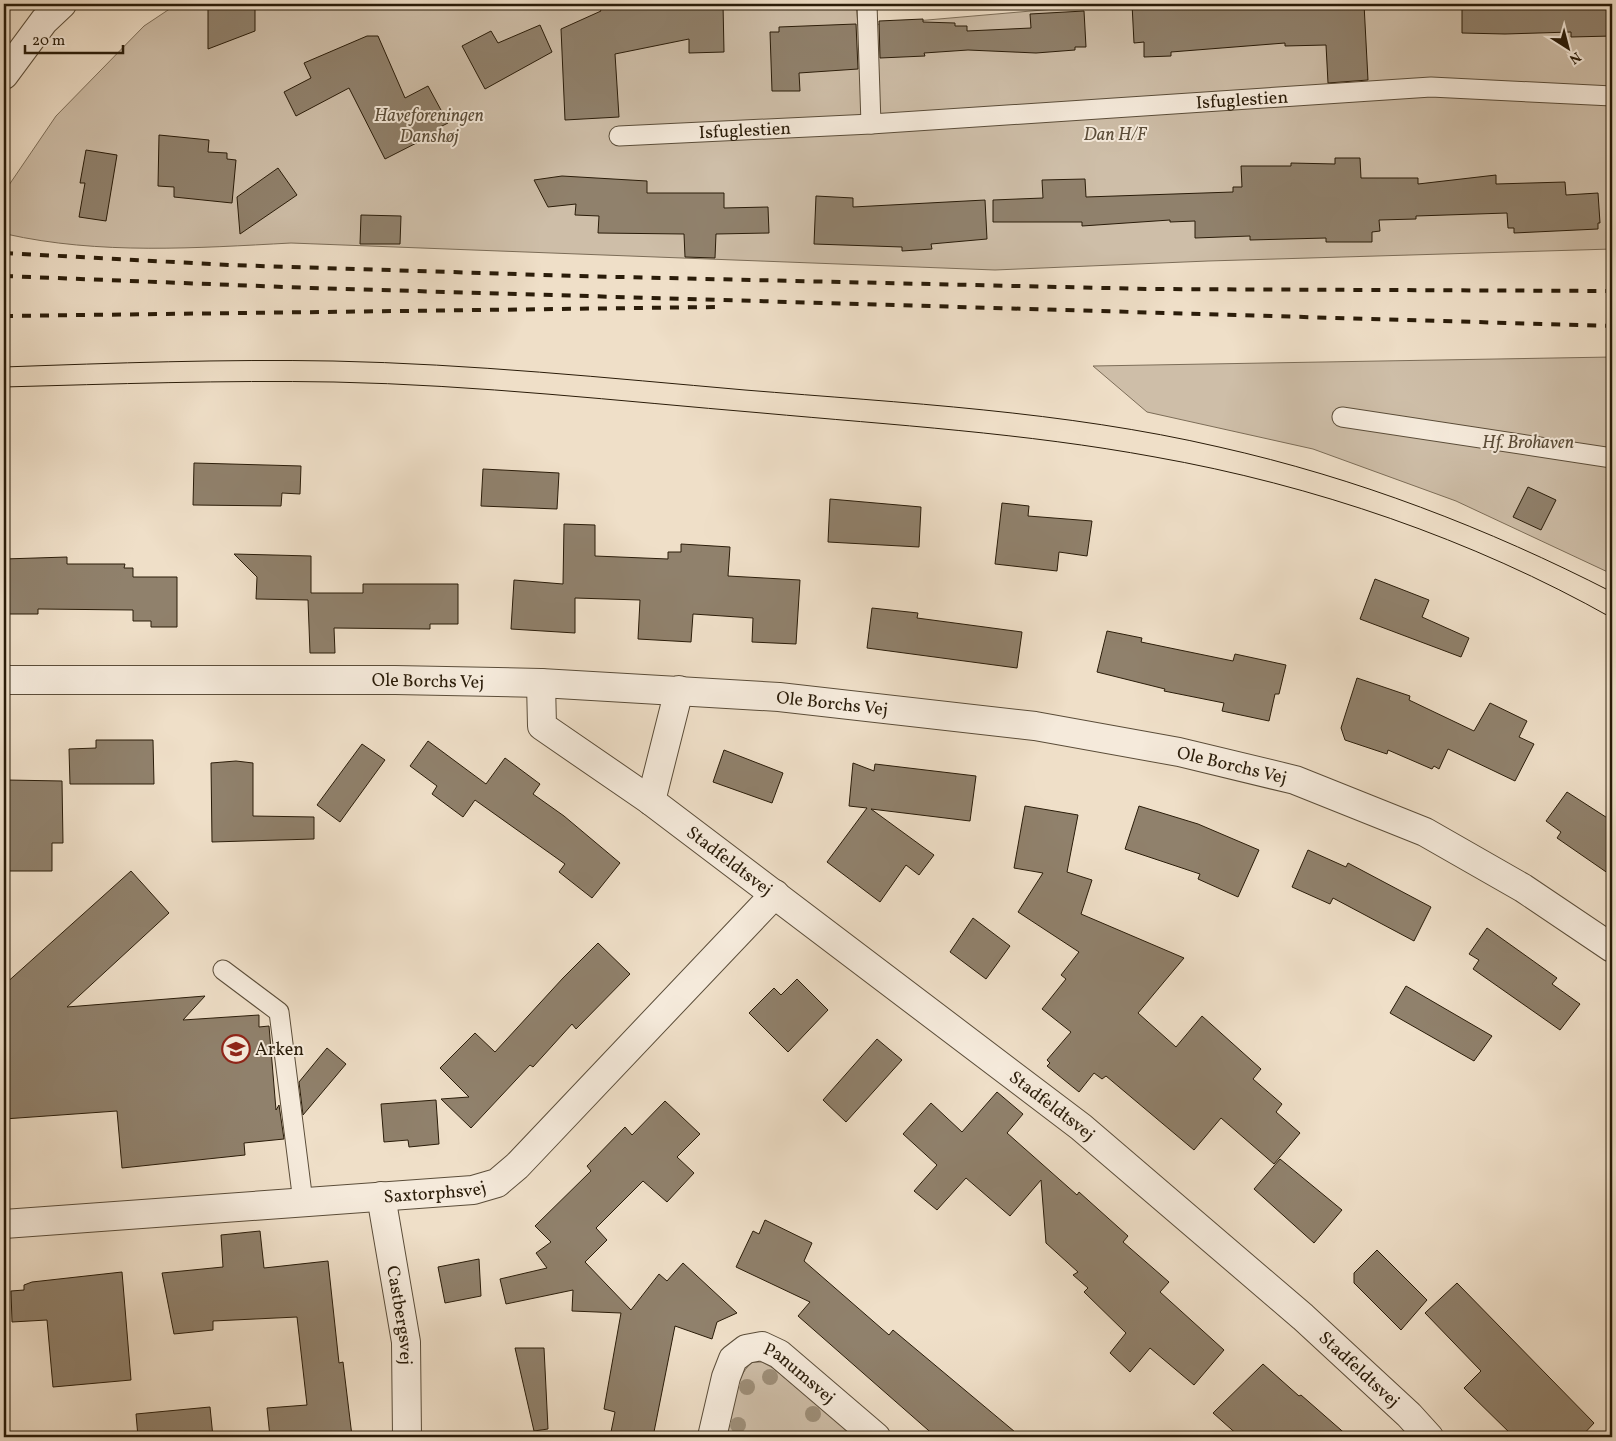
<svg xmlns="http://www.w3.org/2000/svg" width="1616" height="1441" font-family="Vollkorn,serif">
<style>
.green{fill:#cebea8;stroke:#7c6d58}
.building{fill:#90816c;stroke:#2a1c09}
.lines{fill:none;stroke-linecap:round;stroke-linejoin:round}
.service-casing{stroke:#5b4d39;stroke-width:21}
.minor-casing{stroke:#5b4d39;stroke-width:30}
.tertiary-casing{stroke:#5b4d39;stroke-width:30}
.service{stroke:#f5eadb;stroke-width:19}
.minor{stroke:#f5eadb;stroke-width:28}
.tertiary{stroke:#f5eadb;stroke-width:28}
.tram{stroke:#2a1c09;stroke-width:1}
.rail{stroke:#2a1c09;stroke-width:4;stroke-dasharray:9 9;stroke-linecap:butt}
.tree{fill:#9e8f79}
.labels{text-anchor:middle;stroke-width:4;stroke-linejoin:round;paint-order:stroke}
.street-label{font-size:18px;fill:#2a1c09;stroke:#f5eadb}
.park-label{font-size:18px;font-style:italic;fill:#5b4d39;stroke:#f5eadb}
.poi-label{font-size:18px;fill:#2a1c09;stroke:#f5eadb;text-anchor:start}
</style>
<rect width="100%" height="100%" fill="#efdfc8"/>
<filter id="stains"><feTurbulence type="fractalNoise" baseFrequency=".004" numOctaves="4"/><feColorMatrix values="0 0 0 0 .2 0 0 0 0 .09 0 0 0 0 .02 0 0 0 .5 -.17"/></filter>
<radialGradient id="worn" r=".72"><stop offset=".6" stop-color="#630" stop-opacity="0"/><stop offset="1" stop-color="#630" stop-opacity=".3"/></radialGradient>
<path class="green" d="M 177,4 L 856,4 L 858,26 L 1112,4 L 1612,4 L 1612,249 L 1208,261 L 995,270 L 291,243 C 197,248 99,255 6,234 L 9,185 L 56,116 L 144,26 Z
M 1612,357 L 1612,574 L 1456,501 L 1313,449 L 1147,412 L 1093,366 Z
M 752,1362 L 762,1362 L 773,1368 L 855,1437 L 727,1437 C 732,1411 732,1381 752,1362 Z"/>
<path class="building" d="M 597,4 L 723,4 L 724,52 L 689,53 L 689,39 L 615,54 L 619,117 L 565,120 L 561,29 L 601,11 Z
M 1132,4 L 1364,4 L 1368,80 L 1328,83 L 1326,45 L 1285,46 L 1285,43 L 1171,52 L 1171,56 L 1144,57 L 1144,42 L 1134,43 Z
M 1462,4 L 1612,4 L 1612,36 L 1571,37 L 1571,32 L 1505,34 L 1462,33 Z
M 208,9 L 255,9 L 255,31 L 208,49 Z
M 1084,11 L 1086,47 L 1075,47 L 1075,50 L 1036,53 L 968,50 L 924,53 L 925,56 L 880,58 L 879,21 L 923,19 L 923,22 L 955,23 L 955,26 L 967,26 L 967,31 L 1031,28 L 1030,14 Z
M 856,24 L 858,69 L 799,73 L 800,91 L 772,91 L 770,32 L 779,32 L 779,27 Z
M 540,25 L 552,52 L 485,89 L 462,46 L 491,31 L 498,43 Z
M 367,36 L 378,36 L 405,98 L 428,86 L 448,123 L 438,128 L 440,131 L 385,159 L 349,88 L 296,116 L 284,92 L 311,78 L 304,63 Z
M 159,135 L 209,140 L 208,152 L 227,153 L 227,159 L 236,160 L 232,203 L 174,197 L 174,187 L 158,186 Z
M 86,150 L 117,155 L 106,221 L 79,217 L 85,183 L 80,183 Z
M 1335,158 L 1360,158 L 1361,178 L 1418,178 L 1418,184 L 1496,175 L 1496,184 L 1565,182 L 1566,195 L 1598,193 L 1600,223 L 1598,223 L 1598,229 L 1514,233 L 1514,228 L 1508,228 L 1507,213 L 1416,216 L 1416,219 L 1379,220 L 1380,231 L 1372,232 L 1372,242 L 1326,242 L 1326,238 L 1250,240 L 1250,236 L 1195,238 L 1195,221 L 1170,222 L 1170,220 L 1082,226 L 1082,222 L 993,222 L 993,200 L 1043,198 L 1042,180 L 1085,179 L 1086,197 L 1233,192 L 1233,187 L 1242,187 L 1241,166 L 1291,166 L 1291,163 L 1335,164 Z
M 278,168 L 297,195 L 240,234 L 237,197 Z
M 562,176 L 647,181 L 647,193 L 724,193 L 724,208 L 768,207 L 769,233 L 716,234 L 715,258 L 685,257 L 684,234 L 598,233 L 599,216 L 575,215 L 576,204 L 548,207 L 534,180 Z
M 816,196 L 853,198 L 853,207 L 985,200 L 987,239 L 931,244 L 932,249 L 902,251 L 902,247 L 814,244 Z
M 361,215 L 401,216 L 400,244 L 360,244 Z
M 194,463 L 301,466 L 300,494 L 282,493 L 281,506 L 193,505 Z
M 483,469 L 559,473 L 557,509 L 481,506 Z
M 1528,487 L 1556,500 L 1541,530 L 1513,517 Z
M 830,499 L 921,507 L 919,547 L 828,542 Z
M 1002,503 L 1029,506 L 1028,516 L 1092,521 L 1087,556 L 1059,552 L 1057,571 L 995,564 Z
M 564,524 L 595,525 L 595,556 L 668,559 L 668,552 L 681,552 L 681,544 L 730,547 L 728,576 L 800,580 L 796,644 L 752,642 L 753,618 L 693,614 L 691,642 L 638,639 L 640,600 L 575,598 L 575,633 L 511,629 L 514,580 L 563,584 Z
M 234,554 L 311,556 L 311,593 L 363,593 L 363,584 L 458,584 L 458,624 L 430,624 L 430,629 L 334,628 L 335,653 L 310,653 L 308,600 L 256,599 L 257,577 Z
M 67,557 L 67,564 L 125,564 L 124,568 L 133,568 L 133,577 L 177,577 L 177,627 L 151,627 L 151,621 L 133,621 L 133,610 L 38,609 L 38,614 L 4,614 L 4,559 Z
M 1375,579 L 1429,600 L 1422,617 L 1469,638 L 1461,657 L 1360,619 Z
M 872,608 L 918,613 L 917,618 L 1022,632 L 1017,668 L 867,648 Z
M 1107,631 L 1142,638 L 1141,642 L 1233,661 L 1235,654 L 1286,665 L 1279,694 L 1275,694 L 1269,721 L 1222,711 L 1224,703 L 1164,691 L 1165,689 L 1097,672 Z
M 1357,678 L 1410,696 L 1409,700 L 1474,731 L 1490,703 L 1527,721 L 1519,737 L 1534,744 L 1515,781 L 1448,749 L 1439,769 L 1434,766 L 1432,769 L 1388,750 L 1387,754 L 1345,740 L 1341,728 Z
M 96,740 L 153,740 L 154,784 L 70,784 L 69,749 L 96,748 Z
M 428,741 L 486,784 L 505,758 L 540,784 L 533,794 L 564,816 L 620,863 L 592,898 L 559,872 L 565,864 L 475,800 L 463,817 L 432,794 L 437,786 L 410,766 Z
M 362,744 L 385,760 L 340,822 L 317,805 Z
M 724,750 L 783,773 L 772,803 L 713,782 Z
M 236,761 L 253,763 L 253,816 L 314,817 L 314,839 L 212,842 L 211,763 Z
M 853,763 L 874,771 L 875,764 L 976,776 L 970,821 L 871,809 L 934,855 L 919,875 L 906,865 L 880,902 L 827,862 L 867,808 L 849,806 Z
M 7,780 L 62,781 L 63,843 L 52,843 L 52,871 L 4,871 L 4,785 L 7,785 Z
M 1567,792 L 1612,821 L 1612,876 L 1557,838 L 1561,832 L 1546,821 Z
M 1025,806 L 1078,815 L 1067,872 L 1092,880 L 1081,914 L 1184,958 L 1138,1013 L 1176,1047 L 1202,1016 L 1261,1069 L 1253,1079 L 1282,1104 L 1276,1112 L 1300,1133 L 1274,1164 L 1221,1118 L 1194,1150 L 1106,1076 L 1102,1079 L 1094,1073 L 1079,1092 L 1047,1066 L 1050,1063 L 1047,1060 L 1071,1032 L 1042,1009 L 1066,979 L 1061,975 L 1079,952 L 1018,912 L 1043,873 L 1014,868 Z
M 1139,806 L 1198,824 L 1259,850 L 1238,897 L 1198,879 L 1200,874 L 1125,849 Z
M 1308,850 L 1346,867 L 1348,863 L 1431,907 L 1414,941 L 1333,898 L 1330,904 L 1292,887 Z
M 131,871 L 169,913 L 67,1007 L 205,996 L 183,1020 L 259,1015 L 259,1027 L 269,1026 L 276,1110 L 279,1105 L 284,1139 L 244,1143 L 245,1155 L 122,1168 L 117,1111 L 4,1119 L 4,985 Z
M 973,918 L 1010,946 L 986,979 L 950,952 Z
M 1487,928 L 1557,978 L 1552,984 L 1580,1004 L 1560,1030 L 1473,969 L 1479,960 L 1469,954 Z
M 598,943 L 630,974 L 576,1029 L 572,1024 L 533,1067 L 530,1065 L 471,1128 L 441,1099 L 469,1097 L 440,1068 L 475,1033 L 495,1052 L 563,978 Z
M 797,979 L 828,1010 L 788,1052 L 749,1013 L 774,988 L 781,995 Z
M 1406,986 L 1492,1036 L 1474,1061 L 1390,1013 Z
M 877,1039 L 902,1060 L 846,1122 L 823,1100 Z
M 327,1048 L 346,1064 L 303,1115 L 299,1082 Z
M 997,1092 L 1023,1114 L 1007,1133 L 1077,1195 L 1079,1192 L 1128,1236 L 1123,1242 L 1169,1282 L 1160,1292 L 1224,1350 L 1194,1385 L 1150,1348 L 1130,1372 L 1110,1353 L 1126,1333 L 1084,1292 L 1088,1288 L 1073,1275 L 1078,1272 L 1046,1243 L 1041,1180 L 1010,1216 L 966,1178 L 937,1210 L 914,1191 L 937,1165 L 903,1134 L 931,1103 L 962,1132 Z
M 436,1100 L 439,1144 L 409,1147 L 408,1140 L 384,1142 L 381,1104 Z
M 665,1101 L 700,1134 L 677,1157 L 694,1173 L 667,1202 L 643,1181 L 596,1228 L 607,1240 L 585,1262 L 631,1310 L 659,1274 L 667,1281 L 683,1263 L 737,1313 L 717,1322 L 712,1339 L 675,1326 L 653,1437 L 610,1437 L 615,1412 L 604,1409 L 621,1313 L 572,1311 L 573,1290 L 506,1304 L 500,1279 L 547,1268 L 536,1253 L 551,1242 L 535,1226 L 591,1171 L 587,1166 L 625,1127 L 632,1135 Z
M 1280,1159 L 1342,1210 L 1314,1243 L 1254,1189 Z
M 765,1220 L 812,1243 L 804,1261 L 889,1335 L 893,1330 L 1021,1437 L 936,1437 L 798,1316 L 810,1302 L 736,1267 L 753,1231 L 759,1234 Z
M 260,1231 L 264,1268 L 328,1261 L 339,1363 L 343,1362 L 352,1436 L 270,1437 L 267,1408 L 307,1405 L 297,1317 L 213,1321 L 213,1330 L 174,1334 L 162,1273 L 223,1267 L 221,1235 Z
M 1377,1250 L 1427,1300 L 1401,1330 L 1354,1283 L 1354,1273 Z
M 479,1259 L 481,1296 L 445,1303 L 438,1267 Z
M 122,1272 L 131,1380 L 53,1387 L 47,1320 L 12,1322 L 11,1291 L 24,1290 L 24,1285 L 32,1282 Z
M 1457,1283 L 1594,1423 L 1581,1437 L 1514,1437 L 1464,1388 L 1481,1371 L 1425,1313 Z
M 515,1348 L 544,1348 L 548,1429 L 534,1431 Z
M 1263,1364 L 1299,1396 L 1301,1395 L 1349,1437 L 1240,1437 L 1213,1413 Z
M 210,1407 L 213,1437 L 138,1437 L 136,1414 Z"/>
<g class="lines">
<defs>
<g id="service">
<path d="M 867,4 L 871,124"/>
<path id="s1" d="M 619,136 L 871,124 L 1431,87 L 1612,96"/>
<path d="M 1342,417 L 1612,458"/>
<path d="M 223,970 L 279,1012 L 303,1202"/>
</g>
<g id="minor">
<path id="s2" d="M 4,680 L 395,680 L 541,683 L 779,697 L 1035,726 L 1179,752 L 1295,780 L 1425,832 L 1523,888 L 1612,948"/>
<path id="s3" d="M 541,683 L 542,726 L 651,801 L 1081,1127 L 1303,1317 L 1409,1415 L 1429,1437"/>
<path d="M 651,801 L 679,690"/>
<path id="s4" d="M 381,1196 L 406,1342 L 407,1437"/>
<path id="s5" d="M 4,1224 L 473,1190 L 497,1183 L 517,1166 L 775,894"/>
<path id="s6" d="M 712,1437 L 726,1377 L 733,1359 L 746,1349 L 762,1346 L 779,1354 L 876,1437"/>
</g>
<path id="tertiary" d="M 4,75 L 44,21 L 62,4"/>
</defs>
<use href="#service" class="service-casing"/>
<use href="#minor" class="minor-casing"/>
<use href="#tertiary" class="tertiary-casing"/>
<use href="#service" class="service"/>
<use href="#minor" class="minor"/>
<use href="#tertiary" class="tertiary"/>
<path class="tram" d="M 4,367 C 114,363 224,359 333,361 C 471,364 608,378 745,390 C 903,403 1064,411 1219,447 C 1357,478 1487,528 1612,592
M 4,387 C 114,384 224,380 334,382 C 477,385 619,401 762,413 C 893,425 1025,433 1155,457 C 1313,485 1472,539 1612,618"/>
<path class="rail" d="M 4,253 L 229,265 L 576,276 L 1149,289 L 1612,291
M 4,276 L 311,288 L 1612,326
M 4,316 L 716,307"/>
</g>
<g class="tree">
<circle cx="770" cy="1377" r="8"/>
<circle cx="747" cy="1387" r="8"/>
<circle cx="813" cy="1414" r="8"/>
<circle cx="738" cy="1425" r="8"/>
</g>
<defs>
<symbol id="school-ring" viewBox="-11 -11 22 22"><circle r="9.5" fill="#f5eadb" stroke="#8f2418" stroke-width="1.5"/><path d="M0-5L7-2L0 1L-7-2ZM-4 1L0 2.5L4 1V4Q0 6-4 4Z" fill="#8f2418"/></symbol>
</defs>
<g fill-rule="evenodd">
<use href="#school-ring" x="220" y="1033" width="32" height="32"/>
</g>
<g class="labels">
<g class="street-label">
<text dy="6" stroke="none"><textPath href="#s1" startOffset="624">Isfuglestien</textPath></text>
<text dy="6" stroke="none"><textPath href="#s1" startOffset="126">Isfuglestien</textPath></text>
<text dy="6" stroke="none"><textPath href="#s2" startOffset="424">Ole Borchs Vej</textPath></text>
<text dy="6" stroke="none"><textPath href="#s2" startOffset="829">Ole Borchs Vej</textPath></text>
<text dy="6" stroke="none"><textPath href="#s2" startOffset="1234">Ole Borchs Vej</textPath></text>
<text dy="6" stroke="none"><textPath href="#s3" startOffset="274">Stadfeldtsvej</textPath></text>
<text dy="6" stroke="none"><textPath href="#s3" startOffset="679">Stadfeldtsvej</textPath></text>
<text dy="6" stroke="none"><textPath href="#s5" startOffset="432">Saxtorphsvej</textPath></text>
<text dy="6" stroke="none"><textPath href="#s4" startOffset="121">Castbergsvej</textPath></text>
<text dy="6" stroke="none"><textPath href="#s3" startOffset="1084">Stadfeldtsvej</textPath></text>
<text dy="6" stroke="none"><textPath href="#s6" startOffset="160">Panumsvej</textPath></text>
</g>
<g class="park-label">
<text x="429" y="121">Haveforeningen<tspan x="429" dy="21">Danshøj</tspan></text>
<text x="1115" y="140">Dan H/F</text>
<text x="1528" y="448">Hf. Brohaven</text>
</g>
<g class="poi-label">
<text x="255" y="1055">Arken</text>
</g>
</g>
<rect width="1616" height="1441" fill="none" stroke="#efdfc8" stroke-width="20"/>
<rect x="5" y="5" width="1606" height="1431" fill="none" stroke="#2a1c09" stroke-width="2.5"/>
<rect x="10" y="10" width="1596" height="1421" fill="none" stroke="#2a1c09"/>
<g transform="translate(1568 48) rotate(144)" stroke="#f5eadb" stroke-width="4" paint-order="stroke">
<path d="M0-4L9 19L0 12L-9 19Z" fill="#2a1c09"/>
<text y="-8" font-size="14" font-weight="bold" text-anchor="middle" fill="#2a1c09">N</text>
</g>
<path d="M25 45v8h98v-8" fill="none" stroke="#2a1c09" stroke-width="2.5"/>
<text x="32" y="45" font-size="15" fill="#2a1c09" stroke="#f5eadb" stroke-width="4" paint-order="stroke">20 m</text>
<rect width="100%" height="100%" filter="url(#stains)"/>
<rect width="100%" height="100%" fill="url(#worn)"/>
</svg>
